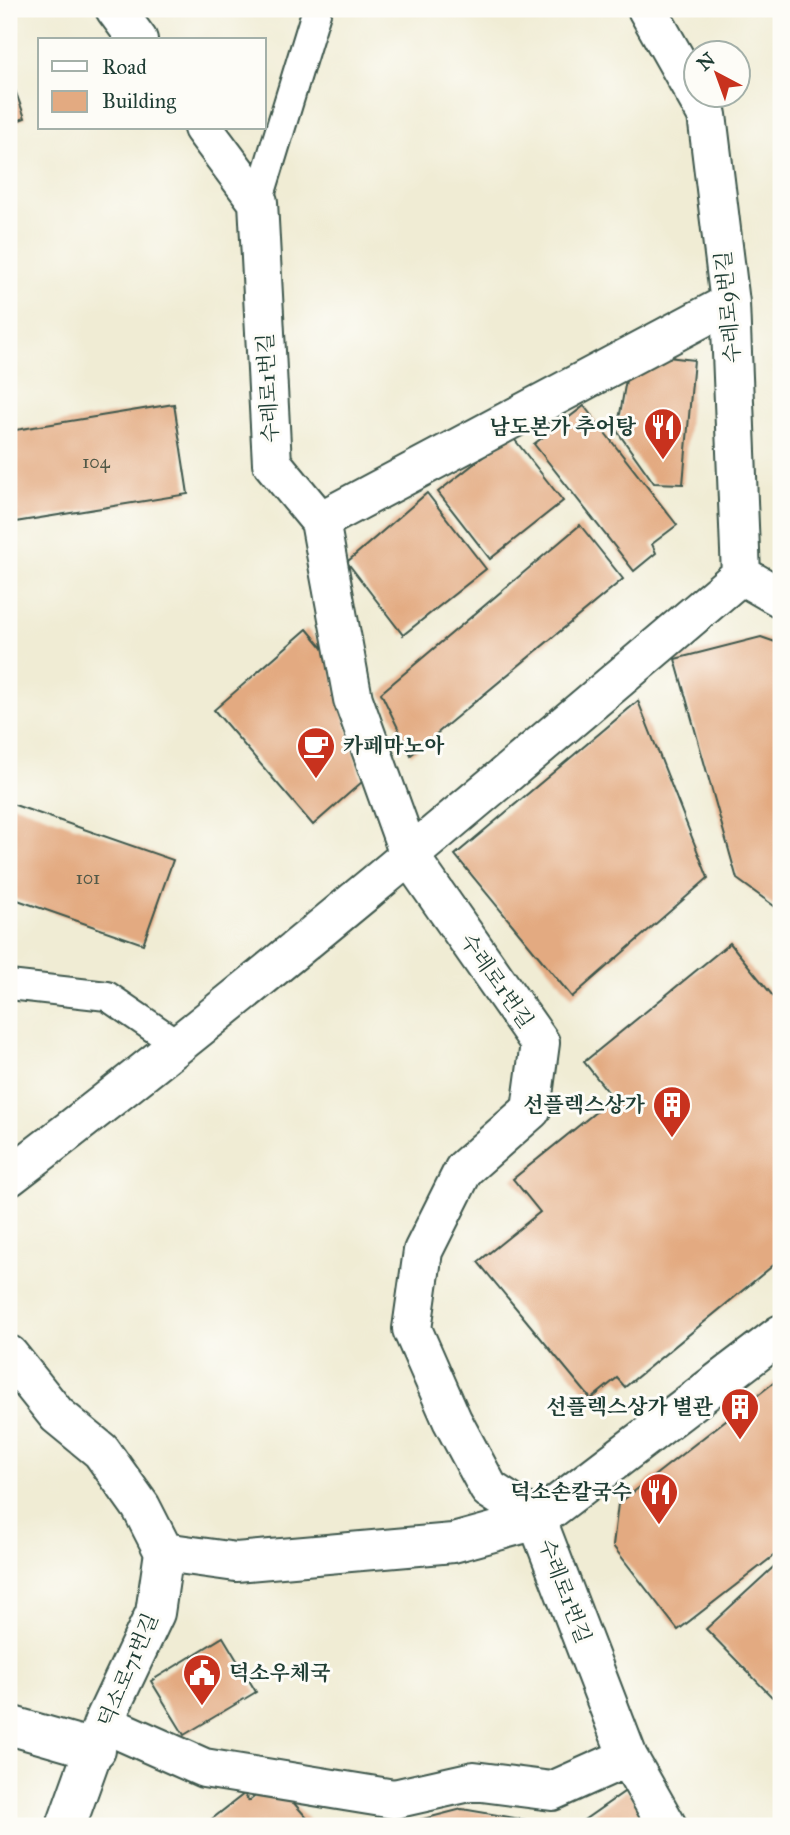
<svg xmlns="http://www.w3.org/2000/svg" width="790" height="1835" font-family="'IM FELL Great Primer','Noto Serif KR',serif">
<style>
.building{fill:#e3aa81}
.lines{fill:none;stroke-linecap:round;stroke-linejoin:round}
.service-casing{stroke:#3e574c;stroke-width:32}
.minor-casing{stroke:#3e574c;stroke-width:42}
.service{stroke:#fff;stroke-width:28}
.minor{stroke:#fff;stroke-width:38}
.labels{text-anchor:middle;stroke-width:6;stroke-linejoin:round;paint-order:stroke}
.number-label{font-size:18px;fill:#505847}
.street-label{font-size:21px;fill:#1f3d34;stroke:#fdfcf7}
.poi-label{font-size:21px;font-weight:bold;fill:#1f3d34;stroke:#fdfcf7;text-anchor:end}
</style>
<rect width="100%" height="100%" fill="#fdfcf7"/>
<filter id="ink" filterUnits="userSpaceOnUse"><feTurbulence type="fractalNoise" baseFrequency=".0143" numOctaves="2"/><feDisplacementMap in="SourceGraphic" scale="14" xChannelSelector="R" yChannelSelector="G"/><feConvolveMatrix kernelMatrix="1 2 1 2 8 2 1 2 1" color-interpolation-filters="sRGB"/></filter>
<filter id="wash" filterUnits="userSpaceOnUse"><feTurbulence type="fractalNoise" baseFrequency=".00686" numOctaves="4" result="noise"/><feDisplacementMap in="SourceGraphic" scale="28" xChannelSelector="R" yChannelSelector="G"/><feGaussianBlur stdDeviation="1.57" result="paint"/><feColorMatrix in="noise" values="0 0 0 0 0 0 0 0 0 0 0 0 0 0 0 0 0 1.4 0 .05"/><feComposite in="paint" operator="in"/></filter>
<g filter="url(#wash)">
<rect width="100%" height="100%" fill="#f0ecd4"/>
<g id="blocks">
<path class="building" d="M 9,73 L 25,118 L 9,124 Z
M 667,357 L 694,360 L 683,484 L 654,483 L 617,431 L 627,374 Z
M 174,404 L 188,494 L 9,523 L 9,431 Z
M 584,406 L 677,525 L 652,544 L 656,553 L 634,571 L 534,444 Z
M 511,435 L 563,501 L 490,559 L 438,492 Z
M 427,493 L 486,569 L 403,635 L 347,562 Z
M 580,525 L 623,579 L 411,755 L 381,693 Z
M 307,629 L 327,653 L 362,782 L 313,825 L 214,710 Z
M 761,637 L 781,644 L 781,911 L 737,879 L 675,659 Z
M 638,701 L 708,878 L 572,997 L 455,855 Z
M 9,803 L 173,860 L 143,944 L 9,897 Z
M 730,943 L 781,1006 L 781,1259 L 625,1387 L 617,1378 L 591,1399 L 478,1262 L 540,1212 L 513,1179 L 613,1098 L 584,1062 Z
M 781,1377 L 781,1550 L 678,1630 L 613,1546 L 618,1504 Z
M 781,1560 L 781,1690 L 772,1697 L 706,1629 Z
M 223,1637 L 256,1692 L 184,1735 L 151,1681 Z
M 627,1790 L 652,1826 L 589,1826 L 584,1820 Z
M 259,1793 L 292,1801 L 314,1826 L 203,1826 L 244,1794 L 249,1801 Z
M 462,1809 L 533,1821 L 534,1826 L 396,1826 Z"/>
</g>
</g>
<g filter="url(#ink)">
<use href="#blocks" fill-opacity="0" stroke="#3e574c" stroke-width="2"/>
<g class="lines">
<defs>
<path id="service" d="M 258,202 L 317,9
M 9,985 L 107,996 L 180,1046"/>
<path id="minor" d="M 115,9 L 138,40
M 647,9 L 707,115 L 730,303 L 741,575 L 781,598
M 203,128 L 258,202 L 272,463 L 320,521 L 353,699 L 410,857 L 540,1043 L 531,1110 L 464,1169 L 423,1251 L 412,1329 L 452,1420 L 489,1489 L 537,1520 L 628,1757 L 667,1826
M 320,521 L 730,303
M 9,1177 C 260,985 500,780 741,575
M 9,1355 L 57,1415 L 101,1451 L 141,1507 L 164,1552 L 155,1613 L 103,1723 L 66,1826
M 164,1552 L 236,1562 L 453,1543 L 537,1520 L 781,1334
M 103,1723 L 204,1768 L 394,1799 L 474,1781 L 552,1791 L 628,1757
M 9,1725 L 96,1750"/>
</defs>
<use href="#service" class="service-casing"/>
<use href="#minor" class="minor-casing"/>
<use href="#service" class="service"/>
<use href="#minor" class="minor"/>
</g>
</g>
<defs>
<symbol id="restaurant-pin" viewBox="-11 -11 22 30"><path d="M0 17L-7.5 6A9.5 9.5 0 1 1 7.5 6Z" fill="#c8321e" stroke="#fdfcf7"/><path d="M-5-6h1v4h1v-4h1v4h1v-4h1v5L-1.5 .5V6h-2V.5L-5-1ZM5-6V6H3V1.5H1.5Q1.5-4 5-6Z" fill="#fff"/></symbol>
<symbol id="cafe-pin" viewBox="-11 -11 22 30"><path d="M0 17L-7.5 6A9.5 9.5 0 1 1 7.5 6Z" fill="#c8321e" stroke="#fdfcf7"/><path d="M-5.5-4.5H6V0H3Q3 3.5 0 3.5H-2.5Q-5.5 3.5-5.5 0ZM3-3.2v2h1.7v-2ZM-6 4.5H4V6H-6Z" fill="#fff"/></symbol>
<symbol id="building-pin" viewBox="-11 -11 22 30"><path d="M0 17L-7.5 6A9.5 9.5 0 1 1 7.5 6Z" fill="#c8321e" stroke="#fdfcf7"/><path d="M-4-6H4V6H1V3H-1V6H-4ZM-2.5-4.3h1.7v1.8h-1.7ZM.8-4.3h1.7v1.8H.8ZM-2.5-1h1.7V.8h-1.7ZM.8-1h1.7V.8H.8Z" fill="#fff"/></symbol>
<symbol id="civic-pin" viewBox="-11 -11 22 30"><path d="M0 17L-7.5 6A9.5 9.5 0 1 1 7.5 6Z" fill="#c8321e" stroke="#fdfcf7"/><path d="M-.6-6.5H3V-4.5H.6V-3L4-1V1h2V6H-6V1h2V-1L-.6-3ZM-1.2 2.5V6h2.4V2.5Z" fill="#fff"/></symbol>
</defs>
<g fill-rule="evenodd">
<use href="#restaurant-pin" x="641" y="405" width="44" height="60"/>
<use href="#cafe-pin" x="294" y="724" width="44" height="60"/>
<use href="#building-pin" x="650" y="1083" width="44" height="60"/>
<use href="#building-pin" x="718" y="1385" width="44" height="60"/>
<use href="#restaurant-pin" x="637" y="1470" width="44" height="60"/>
<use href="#civic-pin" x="180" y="1651" width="44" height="60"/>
</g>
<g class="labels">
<g class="number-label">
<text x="96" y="468">104</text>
<text x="88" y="884">101</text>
</g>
<g class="street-label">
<text transform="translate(728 307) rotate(-95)" y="7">수레로9번길</text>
<text transform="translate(268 388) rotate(-93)" y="7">수레로1번길</text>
<text transform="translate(497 981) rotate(55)" y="7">수레로1번길</text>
<text transform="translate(565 1591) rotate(69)" y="7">수레로1번길</text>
<text transform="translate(128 1670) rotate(-67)" y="7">덕소로71번길</text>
</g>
<g class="poi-label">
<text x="636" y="434">남도본가 추어탕</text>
<text x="343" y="753" text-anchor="start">카페마노아</text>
<text x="645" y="1112">선플렉스상가</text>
<text x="713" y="1414">선플렉스상가 별관</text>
<text x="632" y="1499">덕소손칼국수</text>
<text x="229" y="1680" text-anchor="start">덕소우체국</text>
</g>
</g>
<rect width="790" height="1835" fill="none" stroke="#fdfcf7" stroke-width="35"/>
<rect x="38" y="38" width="228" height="91" fill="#fdfcf7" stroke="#a4b0a9" stroke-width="2"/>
<rect x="52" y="61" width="35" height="10" fill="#ffffff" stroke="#a4b0a9" stroke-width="2"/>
<text x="102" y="74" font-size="21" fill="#1f3d34">Road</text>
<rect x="52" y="91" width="35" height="21" fill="#e3aa81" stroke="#a4b0a9" stroke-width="2"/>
<text x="102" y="108" font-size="21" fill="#1f3d34">Building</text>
<g transform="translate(717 74) rotate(319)"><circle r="33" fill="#fdfcf7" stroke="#a4b0a9" stroke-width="2"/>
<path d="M0-5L12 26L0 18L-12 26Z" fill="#c8321e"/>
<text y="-10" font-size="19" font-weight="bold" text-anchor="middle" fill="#1f3d34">N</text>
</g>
</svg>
